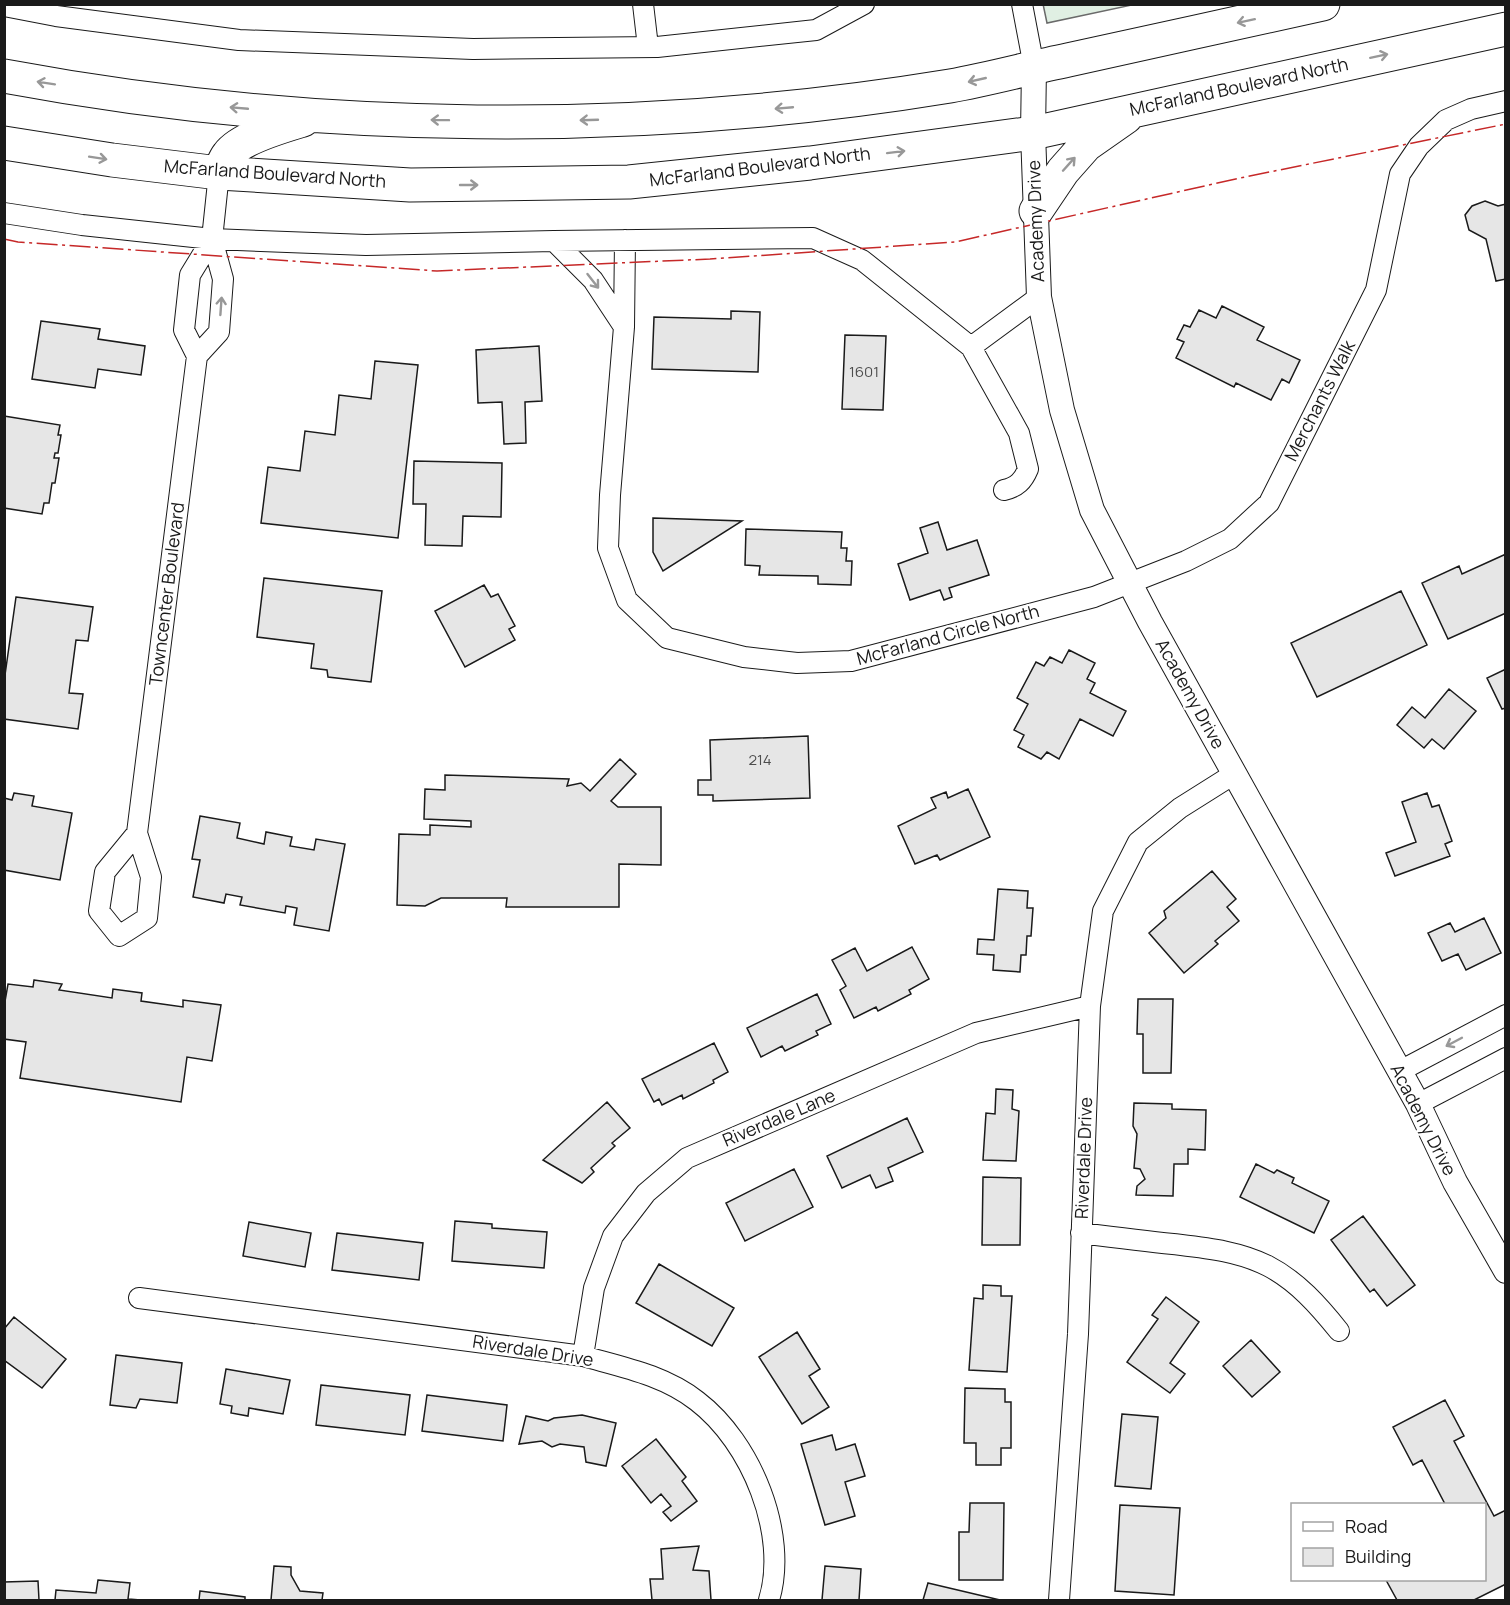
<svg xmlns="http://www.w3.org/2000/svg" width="1510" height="1605" font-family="Manrope,sans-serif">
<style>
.green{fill:#e0efe3;stroke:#6a6a6a;stroke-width:1.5}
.building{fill:#e6e6e6;stroke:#1a1a1a;stroke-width:1.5}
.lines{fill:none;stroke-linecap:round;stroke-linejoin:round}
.minor-casing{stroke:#1a1a1a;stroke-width:22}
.tertiary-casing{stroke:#1a1a1a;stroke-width:26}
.trunk-casing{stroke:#1a1a1a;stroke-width:35}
.minor{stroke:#fff;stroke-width:20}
.tertiary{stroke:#fff;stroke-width:24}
.trunk{stroke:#fff;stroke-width:33}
.power{stroke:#c62828;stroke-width:1.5;stroke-dasharray:21 4.5 3 4.5;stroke-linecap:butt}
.oneway{stroke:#989898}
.labels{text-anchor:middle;stroke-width:4.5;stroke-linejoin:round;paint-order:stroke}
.number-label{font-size:15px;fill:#4d4d4d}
.street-label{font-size:18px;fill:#1a1a1a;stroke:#fff}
</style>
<rect width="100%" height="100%" fill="#fff"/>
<path class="green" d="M 1043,4 L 1132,4 L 1132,5 L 1047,23 Z"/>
<path class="building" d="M 1485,201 L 1498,206 L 1506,204 L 1506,279 L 1496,281 L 1486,239 L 1469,230 L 1465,215 L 1472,206 Z
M 1222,306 L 1264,327 L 1257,340 L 1300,360 L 1289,383 L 1282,379 L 1271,400 L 1236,383 L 1234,387 L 1176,358 L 1184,342 L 1177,339 L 1184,325 L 1190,327 L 1199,310 L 1216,318 Z
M 731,311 L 760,312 L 758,372 L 652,369 L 654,317 L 731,319 Z
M 41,321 L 100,329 L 98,339 L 145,346 L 141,375 L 98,369 L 95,388 L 32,379 Z
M 845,335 L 886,336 L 883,410 L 842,409 Z
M 539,346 L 542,401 L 525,402 L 526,443 L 504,444 L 502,402 L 478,403 L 476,350 Z
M 375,361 L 418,365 L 398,538 L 261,523 L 268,467 L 300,471 L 305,431 L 335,435 L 339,395 L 371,399 Z
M 4,416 L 60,425 L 58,435 L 61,435 L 58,453 L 55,453 L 54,458 L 59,458 L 55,483 L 52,483 L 49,503 L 44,503 L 42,514 L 4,508 Z
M 414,461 L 502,463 L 501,517 L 463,516 L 462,546 L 425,545 L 426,504 L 413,504 Z
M 653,518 L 742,521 L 663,571 L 653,552 Z
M 938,522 L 947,550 L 977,540 L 989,575 L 949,588 L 952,597 L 944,600 L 940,590 L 910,600 L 898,564 L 928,553 L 920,528 Z
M 746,529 L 842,532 L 841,548 L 847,548 L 846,561 L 852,561 L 851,585 L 818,584 L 818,576 L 759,575 L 760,566 L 745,565 Z
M 1506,554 L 1506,613 L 1448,639 L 1422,583 L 1459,566 L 1462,574 Z
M 264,578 L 382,591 L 371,682 L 328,677 L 327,670 L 311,668 L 314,644 L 257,637 Z
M 484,585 L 491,597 L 498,594 L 515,626 L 509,629 L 515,640 L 465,667 L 435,611 Z
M 1401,591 L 1427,645 L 1317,697 L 1291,643 Z
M 16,597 L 93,607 L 88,641 L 76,640 L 69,693 L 83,694 L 78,729 L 4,719 L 4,682 Z
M 1069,650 L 1095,663 L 1087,679 L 1095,683 L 1090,693 L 1126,711 L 1113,736 L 1080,719 L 1059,759 L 1047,752 L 1041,759 L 1018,747 L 1024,735 L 1014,730 L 1028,704 L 1017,698 L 1036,662 L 1044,666 L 1050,657 L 1062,663 Z
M 1506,669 L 1506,708 L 1502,709 L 1487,678 Z
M 1449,689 L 1476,711 L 1444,749 L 1432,739 L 1424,748 L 1397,725 L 1412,707 L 1425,718 Z
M 808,736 L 810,798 L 713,801 L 713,795 L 698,795 L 698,780 L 711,780 L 710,740 Z
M 620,759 L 636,774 L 611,801 L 618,807 L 661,807 L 661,865 L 619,864 L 619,907 L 506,907 L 507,898 L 441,898 L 425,906 L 397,905 L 399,834 L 430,835 L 430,825 L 471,827 L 471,821 L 424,819 L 425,789 L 445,790 L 445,775 L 569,779 L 567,786 L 581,783 L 590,791 Z
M 968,789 L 990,837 L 940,860 L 937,855 L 915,864 L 898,826 L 936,808 L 931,798 L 946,792 L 948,798 Z
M 14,793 L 34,796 L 32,806 L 72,813 L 60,880 L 4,870 L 4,798 L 12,800 Z
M 1427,793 L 1432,807 L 1439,805 L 1452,841 L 1445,844 L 1450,856 L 1395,876 L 1386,853 L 1416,842 L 1402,802 Z
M 200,816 L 240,823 L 237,838 L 264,844 L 266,832 L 292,837 L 290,846 L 314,850 L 316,839 L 345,844 L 329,931 L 294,925 L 297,908 L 286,906 L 285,913 L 240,905 L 242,897 L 226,894 L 224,903 L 193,897 L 200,860 L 192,859 Z
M 1212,871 L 1236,899 L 1227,907 L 1239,921 L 1215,941 L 1218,944 L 1184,973 L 1149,933 L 1166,918 L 1164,911 Z
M 998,889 L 1028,891 L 1027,908 L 1033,908 L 1031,936 L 1027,936 L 1026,955 L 1021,955 L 1020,972 L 993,970 L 994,955 L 977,954 L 978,939 L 994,940 Z
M 1484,918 L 1501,953 L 1466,970 L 1458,954 L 1442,961 L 1428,933 L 1450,923 L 1455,932 Z
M 912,947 L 929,979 L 909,990 L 911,994 L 878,1011 L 876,1007 L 854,1018 L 840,990 L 846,986 L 832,960 L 855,948 L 867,971 Z
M 34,980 L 62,984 L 59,990 L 112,998 L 113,989 L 142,993 L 141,1001 L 183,1007 L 183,1000 L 221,1005 L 212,1061 L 187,1057 L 181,1102 L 20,1078 L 26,1042 L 4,1039 L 4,1007 L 8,984 L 33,987 Z
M 817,994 L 831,1024 L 816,1031 L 818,1035 L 785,1051 L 782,1046 L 761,1057 L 747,1028 Z
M 1138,999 L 1173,999 L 1171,1073 L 1143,1073 L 1143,1034 L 1137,1034 Z
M 714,1043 L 728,1072 L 713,1080 L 714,1083 L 683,1099 L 682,1095 L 662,1105 L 659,1099 L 654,1102 L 642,1079 Z
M 996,1089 L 1013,1090 L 1012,1109 L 1019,1111 L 1016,1161 L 983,1160 L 986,1113 L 995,1114 Z
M 607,1102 L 630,1128 L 612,1143 L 615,1146 L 591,1168 L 594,1172 L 582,1183 L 543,1160 Z
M 1134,1103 L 1172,1104 L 1172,1109 L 1206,1110 L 1205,1150 L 1188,1149 L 1188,1164 L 1174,1164 L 1173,1196 L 1136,1195 L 1137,1186 L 1145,1179 L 1140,1169 L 1134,1168 L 1137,1134 L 1133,1126 Z
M 907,1118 L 923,1152 L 888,1168 L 893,1181 L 876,1188 L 870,1175 L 842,1188 L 827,1156 Z
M 1256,1164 L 1274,1173 L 1277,1170 L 1294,1178 L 1292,1183 L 1329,1201 L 1314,1233 L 1240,1197 Z
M 794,1169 L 813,1207 L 745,1241 L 726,1203 Z
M 983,1177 L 1021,1178 L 1020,1245 L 982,1245 Z
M 1363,1216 L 1415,1285 L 1387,1306 L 1374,1289 L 1370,1292 L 1331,1240 Z
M 455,1221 L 492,1224 L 492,1228 L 547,1232 L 544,1268 L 452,1261 Z
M 249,1222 L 311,1233 L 305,1267 L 243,1256 Z
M 337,1233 L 423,1243 L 419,1280 L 332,1270 Z
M 659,1264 L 734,1308 L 712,1346 L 636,1303 Z
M 983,1285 L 1001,1286 L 1001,1296 L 1012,1296 L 1007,1372 L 969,1370 L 974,1298 L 983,1299 Z
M 1166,1297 L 1199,1322 L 1170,1363 L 1185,1374 L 1170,1393 L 1127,1362 L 1158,1319 L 1152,1315 Z
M 14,1317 L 66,1359 L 42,1388 L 4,1360 L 4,1329 Z
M 797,1332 L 820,1369 L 809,1376 L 829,1407 L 802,1424 L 759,1357 Z
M 1251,1340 L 1280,1372 L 1252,1397 L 1223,1366 Z
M 116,1355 L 182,1363 L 177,1403 L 140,1399 L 136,1408 L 110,1405 Z
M 226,1369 L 290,1380 L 283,1414 L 249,1408 L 248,1416 L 231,1413 L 232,1406 L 220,1404 Z
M 321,1385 L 410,1395 L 405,1435 L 316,1425 Z
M 965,1388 L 1005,1389 L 1005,1402 L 1011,1402 L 1011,1448 L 1001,1448 L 1001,1465 L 976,1465 L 976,1443 L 964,1443 Z
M 427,1395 L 507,1405 L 503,1441 L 422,1431 Z
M 1445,1400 L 1464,1436 L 1454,1441 L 1494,1516 L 1506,1510 L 1506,1584 L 1474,1600 L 1397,1600 L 1386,1580 L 1484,1580 L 1484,1504 L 1445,1504 L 1422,1460 L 1413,1465 L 1393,1427 Z
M 1122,1414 L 1158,1417 L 1151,1489 L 1115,1486 Z
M 582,1415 L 616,1423 L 606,1466 L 586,1462 L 584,1447 L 560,1444 L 552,1447 L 542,1441 L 519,1444 L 526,1416 L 548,1421 L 554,1418 Z
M 832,1435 L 836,1450 L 855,1444 L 865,1476 L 845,1482 L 855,1516 L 825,1525 L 801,1444 Z
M 656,1439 L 686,1477 L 682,1481 L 697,1501 L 671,1521 L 663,1512 L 671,1506 L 661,1494 L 651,1503 L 622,1466 Z
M 970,1503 L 1004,1503 L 1003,1580 L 959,1580 L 959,1532 L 969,1532 Z
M 1120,1505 L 1180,1508 L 1174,1595 L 1115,1591 Z
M 699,1546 L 693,1570 L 709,1571 L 711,1600 L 652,1600 L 650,1579 L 663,1579 L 661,1549 Z
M 274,1566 L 291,1567 L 291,1575 L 300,1591 L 323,1593 L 322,1600 L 333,1600 L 271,1600 Z
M 825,1566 L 861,1569 L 859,1600 L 822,1600 Z
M 98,1580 L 130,1583 L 128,1599 L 141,1600 L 55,1600 L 56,1590 L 96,1593 Z
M 38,1581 L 39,1600 L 4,1600 L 4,1582 Z
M 928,1583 L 1000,1600 L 923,1600 Z
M 200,1591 L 245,1597 L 245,1600 L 199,1600 Z"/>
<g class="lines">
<defs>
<path id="minor" d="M 643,4 L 648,47
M 1022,4 L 1034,67
M 4,6 L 56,16 L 239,40 L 473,49 L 657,47 L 816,30 L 864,4
M 4,213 L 82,225 L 212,239 L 366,245 L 554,241 L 813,238 L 862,260 L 971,347 L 1019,433 L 1028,469 C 1023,481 1017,487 1004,490
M 625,240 L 624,327 L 610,495 L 608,548 L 627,600 L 667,638 L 744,657 L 797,663 L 851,661 L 1094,597 L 1186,561 L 1230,539 L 1269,503 L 1376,290 L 1400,174 L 1419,146 L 1446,120 L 1471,109 L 1506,101
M 554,241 L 593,280 L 624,327
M 971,347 L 1039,297
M 197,356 L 219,332 L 223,279 L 212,239 L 219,173
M 137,833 L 197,356 L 184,330 L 190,275 L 212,239
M 137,833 L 151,877 L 147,918 L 119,936 L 99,911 L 105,872 Z
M 1400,1071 L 1506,1015
M 1418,1104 L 1506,1058
M 1081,1233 C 1112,1237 1143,1241 1173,1244 C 1206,1248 1238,1251 1268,1266 C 1297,1281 1319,1306 1339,1331
M 139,1298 L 583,1356 C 622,1367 664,1375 697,1401 C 751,1442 789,1534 769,1600
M 583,1356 L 594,1288 L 613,1236 L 646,1193 L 687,1158 L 976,1033 L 1090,1006
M 1059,1600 L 1078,1334 L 1090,1006 L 1103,911 L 1138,842 L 1180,808 L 1234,774"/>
<path id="tertiary" d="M 1034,67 L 1033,133 L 1039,297 L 1062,410 L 1092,510 L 1150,622 L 1418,1104 L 1455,1182 L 1506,1271"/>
<path id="trunk" d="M 4,76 C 315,134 639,137 950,86 C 990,79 1029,68 1068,60 C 1153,41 1238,23 1323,4
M 4,143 L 112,160 L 219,173 L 410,185 L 629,182 L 810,163 L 1033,133 L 1506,29
M 219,173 C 222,167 224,160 228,155 C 240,138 283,126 303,120
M 1036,211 L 1063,171 L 1086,145 L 1126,117"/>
</defs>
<use href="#minor" class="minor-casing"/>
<use href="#tertiary" class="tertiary-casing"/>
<use href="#trunk" class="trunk-casing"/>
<use href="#minor" class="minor"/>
<use href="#tertiary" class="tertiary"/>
<use href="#trunk" class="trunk"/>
<path class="power" d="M 4,239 L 18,242 L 437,271 L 710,259 L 955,242 L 1240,178 L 1506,124"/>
</g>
<defs><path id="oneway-shaft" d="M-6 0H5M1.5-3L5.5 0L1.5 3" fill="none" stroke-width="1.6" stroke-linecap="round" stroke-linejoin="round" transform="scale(1.5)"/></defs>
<g class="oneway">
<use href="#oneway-shaft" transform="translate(1246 21) rotate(168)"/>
<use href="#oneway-shaft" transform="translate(1379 56) rotate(-12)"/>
<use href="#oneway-shaft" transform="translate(977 80) rotate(167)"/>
<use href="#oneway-shaft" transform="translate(46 83) rotate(-171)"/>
<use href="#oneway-shaft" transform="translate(239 108) rotate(-175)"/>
<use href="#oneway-shaft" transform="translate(784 108) rotate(175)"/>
<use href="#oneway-shaft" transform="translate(440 120) rotate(-179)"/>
<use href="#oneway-shaft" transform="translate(589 120) rotate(178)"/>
<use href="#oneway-shaft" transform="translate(896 152) rotate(-7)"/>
<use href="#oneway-shaft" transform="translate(98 158) rotate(9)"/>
<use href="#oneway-shaft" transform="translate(1069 164) rotate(-48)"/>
<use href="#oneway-shaft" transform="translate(469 185)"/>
<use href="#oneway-shaft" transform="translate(593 281) rotate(52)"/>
<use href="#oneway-shaft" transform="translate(221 306) rotate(-86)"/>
<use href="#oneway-shaft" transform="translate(1454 1042) rotate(152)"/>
</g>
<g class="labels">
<g class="number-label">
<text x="864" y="377">1601</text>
<text x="760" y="765">214</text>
</g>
<g class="street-label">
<text transform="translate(1239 87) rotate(-12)" y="6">McFarland Boulevard North</text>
<text transform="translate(760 167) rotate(-7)" y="6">McFarland Boulevard North</text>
<text transform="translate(275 174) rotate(4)" y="6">McFarland Boulevard North</text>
<text transform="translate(1036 221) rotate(-92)" y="6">Academy Drive</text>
<text transform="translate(1320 401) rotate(-63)" y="6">Merchants Walk</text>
<text transform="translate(167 594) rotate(-83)" y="6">Towncenter Boulevard</text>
<text transform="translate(948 635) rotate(-15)" y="6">McFarland Circle North</text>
<text transform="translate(1190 694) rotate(61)" y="6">Academy Drive</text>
<text transform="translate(779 1118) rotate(-23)" y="6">Riverdale Lane</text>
<text transform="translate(1423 1120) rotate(63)" y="6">Academy Drive</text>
<text transform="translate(1084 1158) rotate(-88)" y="6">Riverdale Drive</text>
<text transform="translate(533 1351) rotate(9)" y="6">Riverdale Drive</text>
</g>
</g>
<rect width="1510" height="1605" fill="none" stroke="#1a1a1a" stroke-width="12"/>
<rect x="1291" y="1503" width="195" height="78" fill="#ffffff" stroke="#a3a3a3" stroke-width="1.5"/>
<rect x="1303" y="1522" width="30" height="9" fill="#ffffff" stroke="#a3a3a3" stroke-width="1.5"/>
<text x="1345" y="1533" font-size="18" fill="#1a1a1a">Road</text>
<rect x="1303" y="1548" width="30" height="18" fill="#e6e6e6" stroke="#a3a3a3" stroke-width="1.5"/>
<text x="1345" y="1563" font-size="18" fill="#1a1a1a">Building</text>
</svg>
